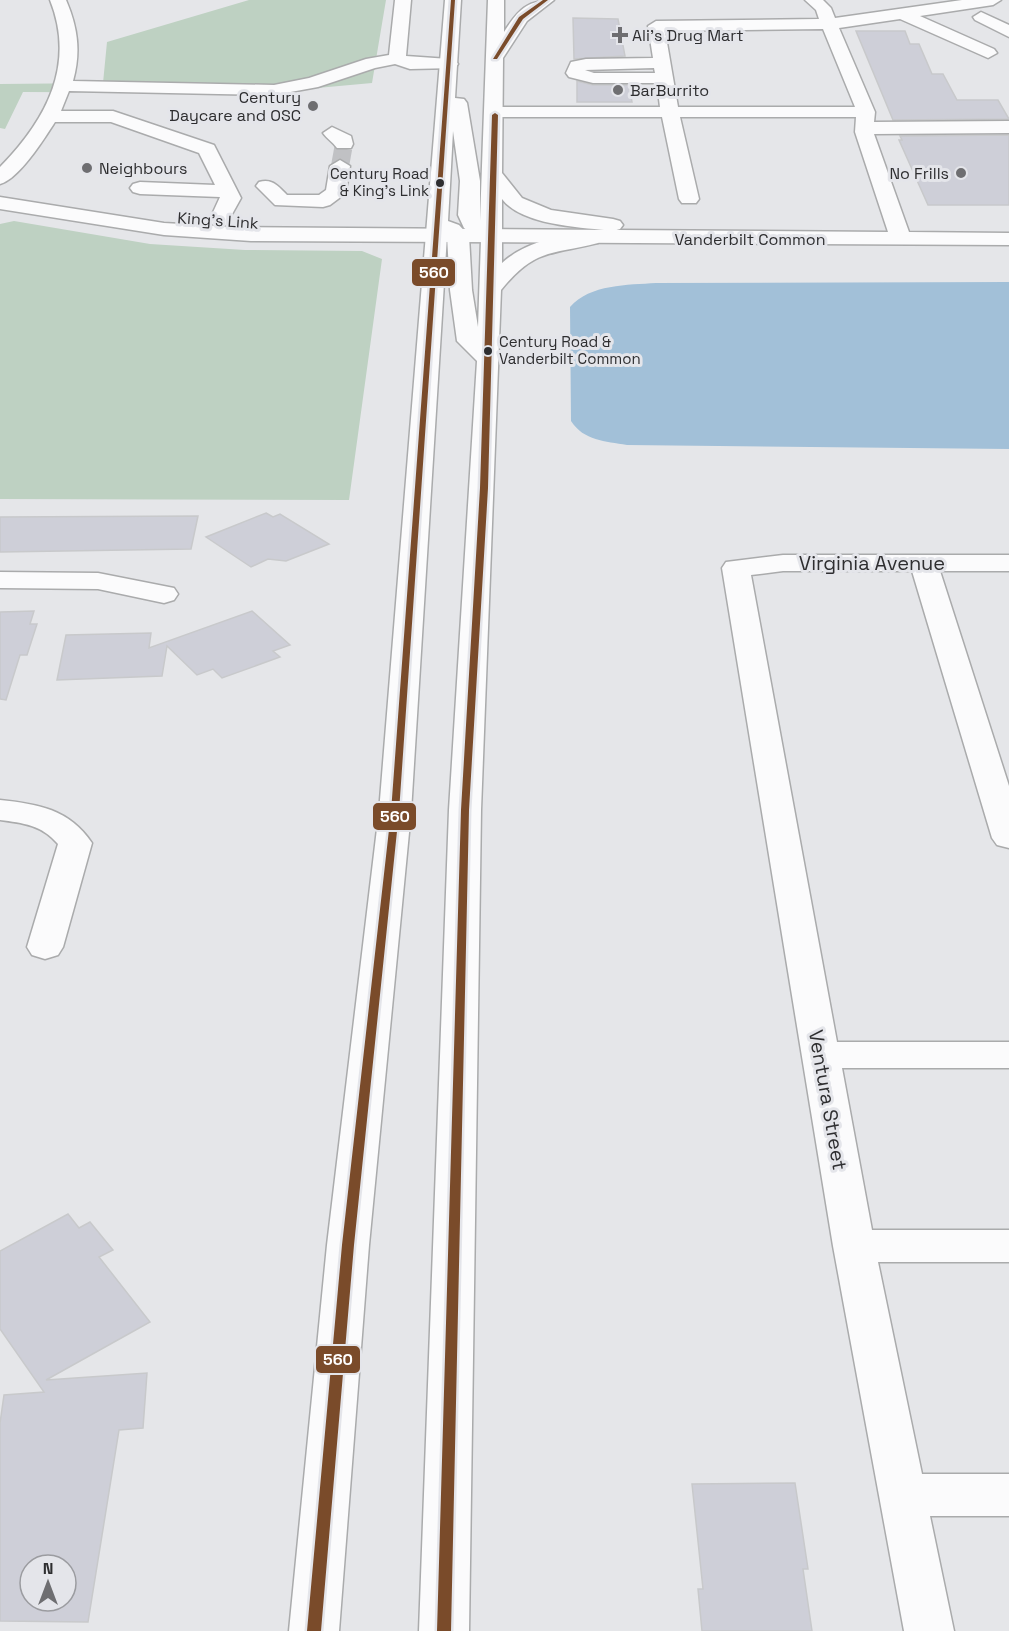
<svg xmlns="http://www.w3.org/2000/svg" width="1009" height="1631" font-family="'Space Grotesk',sans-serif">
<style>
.green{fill:#bed1c2}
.water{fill:#a2c0d8}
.building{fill:#cecfd8;stroke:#c8c9cb;stroke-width:1.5;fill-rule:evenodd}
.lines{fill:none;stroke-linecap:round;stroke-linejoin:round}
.minor-tunnel{stroke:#c0c1c4;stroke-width:18;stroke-dasharray:18 9;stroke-linecap:butt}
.minor-casing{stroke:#aaabac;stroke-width:3}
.major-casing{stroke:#aaabac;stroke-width:3}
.minor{fill:#fbfbfc;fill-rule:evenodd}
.major{fill:#fbfbfc;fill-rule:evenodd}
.bus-1-casing{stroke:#e4e5ea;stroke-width:5}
.bus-1{fill:#7a4b2a;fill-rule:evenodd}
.poi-dot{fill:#6e6e71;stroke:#e4e5ea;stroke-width:2}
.bus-dot{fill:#2e2e30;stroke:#e4e5ea;stroke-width:2}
.labels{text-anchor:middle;stroke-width:6;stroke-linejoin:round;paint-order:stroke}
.far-bus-label{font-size:15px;fill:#2e2e30;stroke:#e4e5ea;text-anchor:end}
.far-poi-label{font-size:16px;fill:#2e2e30;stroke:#e4e5ea;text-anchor:start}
.far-street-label{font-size:16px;fill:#2e2e30;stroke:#e4e5ea}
.street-label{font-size:20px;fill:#2e2e30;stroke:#e4e5ea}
.line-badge{stroke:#e4e5ea;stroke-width:2}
.badge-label{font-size:16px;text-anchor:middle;font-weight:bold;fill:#fff}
</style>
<rect width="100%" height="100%" fill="#e5e6e9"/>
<path class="green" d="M 249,0 L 386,0 L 372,83 L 262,93 L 23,92 L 5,129 L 0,128 L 0,84 L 103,83 L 107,42 Z
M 14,221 L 150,244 L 245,250 L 362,251 L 382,259 L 349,500 L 0,499 L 0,224 Z"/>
<path class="water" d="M 1009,282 L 1009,449 L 627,445 C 605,441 584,441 571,421 L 570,307 C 590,284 628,285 656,283 Z"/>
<path class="building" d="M 573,18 L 618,19 L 625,56 L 574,59 Z
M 856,31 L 905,31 L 910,44 L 919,44 L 932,74 L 943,74 L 957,100 L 998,100 L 1009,119 L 893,120 Z
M 577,81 L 593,85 L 629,85 L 632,102 L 577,102 Z
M 1009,135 L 1009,205 L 928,205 L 899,140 L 902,140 L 900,136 Z
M 266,513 L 273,517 L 280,514 L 329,544 L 286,561 L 268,559 L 251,567 L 206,537 Z
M 198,516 L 191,549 L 0,552 L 0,517 Z
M 34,611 L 30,624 L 37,624 L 27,655 L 20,655 L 6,700 L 0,699 L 0,612 Z
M 252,611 L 290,645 L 273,651 L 280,657 L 222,678 L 213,669 L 197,675 L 167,646 L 162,676 L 57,680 L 66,635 L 151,633 L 149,648 Z
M 68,1214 L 79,1228 L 90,1222 L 113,1250 L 99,1257 L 150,1322 L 46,1380 L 147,1373 L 143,1428 L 119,1430 L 88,1622 L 0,1621 L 0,1423 L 4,1395 L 44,1392 L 0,1329 L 0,1251 ZM 30,1565 L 66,1565 L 66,1601 L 30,1601 Z
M 795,1483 L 808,1569 L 803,1569 L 812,1631 L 702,1631 L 698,1589 L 703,1589 L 692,1484 Z"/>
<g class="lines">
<path class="minor-tunnel" d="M 340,166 L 344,144"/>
<defs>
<path id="minor" d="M 50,0 L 66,0 C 78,28 81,52 73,81 L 274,85 L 309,78 L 366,59 L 389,55 L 395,0 L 411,0 L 406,56 L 449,59 L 455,60 L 458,64 L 455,68 L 410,69 L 395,64 L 375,68 L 318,87 L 274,95 L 69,91 L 61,111 L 113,111 L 214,145 L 241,198 L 226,225 L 221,227 L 888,232 L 855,132 L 856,117 L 680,117 L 699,199 L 696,203 L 682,203 L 679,199 L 662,117 L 495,117 L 486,112 L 495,107 L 660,107 L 657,83 L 593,83 L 569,77 L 566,73 L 571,62 L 586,59 L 653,58 L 648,26 L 656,21 L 819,19 L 816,10 L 805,0 L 823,0 L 831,8 L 835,18 L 962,0 L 1001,0 L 993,5 L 920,16 L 994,49 L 997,53 L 988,58 L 900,19 L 839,28 L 875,112 L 874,122 L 1009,121 L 1009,133 L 874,134 L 909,232 L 1009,233 L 1009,245 L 251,241 L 164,235 L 0,209 L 0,197 L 164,223 L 215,226 L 209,221 L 220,197 L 140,194 L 133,192 L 130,188 L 133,184 L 140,182 L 215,185 L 199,153 L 111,122 L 55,122 C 44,139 19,179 0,184 L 0,167 C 46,120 76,65 50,0 ZM 823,29 L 855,107 L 678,107 L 665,31 ZM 654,68 L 655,73 L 594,73 L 585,70 Z
M 981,12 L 1009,25 L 1009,37 L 975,20 L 973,17 Z
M 332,127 L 351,136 L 353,144 L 351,148 L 337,148 C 333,142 327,139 323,133 Z
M 340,160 L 350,166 L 346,193 L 330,205 L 323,207 L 275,205 L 256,186 L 259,182 C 272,178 278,186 287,195 L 319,195 L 326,190 L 330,166 Z
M 783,555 L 1009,555 L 1009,571 L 940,571 L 1009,786 L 1009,848 L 997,845 L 992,838 L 912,571 L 783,571 L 751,575 L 837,1042 L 1009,1042 L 1009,1068 L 842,1068 L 872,1230 L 1009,1230 L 1009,1262 L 878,1262 L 922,1474 L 1009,1474 L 1009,1516 L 930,1516 L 954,1631 L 904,1631 L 833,1246 L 722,568 L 726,562 Z
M 0,572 L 98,573 L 174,588 L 178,594 L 174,600 L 164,603 L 98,589 L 0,588 Z
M 0,800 C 38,804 69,809 92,843 L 63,947 L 58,955 L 45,959 L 32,955 L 27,947 L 58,844 C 42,825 23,823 0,820 Z"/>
<path id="major" d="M 445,0 L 461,0 L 455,98 L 464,99 L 467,103 L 480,181 L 480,221 L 488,0 L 504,0 L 504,32 C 518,10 527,0 554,0 L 527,21 L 503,58 L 502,173 L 522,198 L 551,210 L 613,219 L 620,221 L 623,225 L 620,229 L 613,231 C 581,227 523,226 502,199 L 502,263 C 522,244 571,228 598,235 L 601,239 L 598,243 C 551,255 535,248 501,290 L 481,810 L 469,1631 L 419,1631 L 449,810 L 477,361 L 457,341 L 450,290 L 447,235 L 411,812 L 369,1245 L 339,1631 L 289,1631 L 327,1245 L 379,812 ZM 453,131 L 460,181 L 458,215 L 464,228 L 481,240 L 478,327 L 472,290 L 469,236 L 459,225 L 448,221 Z"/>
</defs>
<use href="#minor" class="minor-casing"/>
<use href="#major" class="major-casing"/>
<use href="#minor" class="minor"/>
<use href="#major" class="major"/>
<defs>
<path id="bus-1" d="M 451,0 L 455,0 L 399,812 L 354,1245 L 321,1631 L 307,1631 L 342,1245 L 391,812 Z
M 543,0 L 548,0 L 523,19 L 497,59 L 493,59 L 519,17 Z
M 495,113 L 498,115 L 488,488 L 469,810 L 451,1631 L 437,1631 L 461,810 L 480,488 L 492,115 Z"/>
</defs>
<use href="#bus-1" class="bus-1-casing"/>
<use href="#bus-1" class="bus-1"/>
</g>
<g class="poi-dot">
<path d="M617 26h6v6h6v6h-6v6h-6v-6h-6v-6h6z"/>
<circle cx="618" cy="90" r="6"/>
<circle cx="313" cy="106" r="6"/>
<circle cx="87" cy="168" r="6"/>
<circle cx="961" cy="173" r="6"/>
</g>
<g class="bus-dot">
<circle cx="440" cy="183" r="5"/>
<circle cx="488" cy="351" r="5"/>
</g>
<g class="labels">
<g class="far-bus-label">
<text x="429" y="179">Century Road<tspan x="429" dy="17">&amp; King's Link</tspan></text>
<text x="499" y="347" text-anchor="start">Century Road &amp;<tspan x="499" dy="17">Vanderbilt Common</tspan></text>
</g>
<g class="far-poi-label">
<text x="632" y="41">Ali’s Drug Mart</text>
<text x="630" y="96">BarBurrito</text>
<text x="301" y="103" text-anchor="end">Century<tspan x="301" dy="18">Daycare and OSC</tspan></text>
<text x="99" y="174">Neighbours</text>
<text x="949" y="179" text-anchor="end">No Frills</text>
</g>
<g class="far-street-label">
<text transform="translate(218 220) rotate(4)" y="6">King's Link</text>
<text x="750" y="245">Vanderbilt Common</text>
</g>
<g class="street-label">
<text x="872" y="570">Virginia Avenue</text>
<text transform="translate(828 1100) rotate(80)" y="7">Ventura Street</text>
</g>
</g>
<g class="line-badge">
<rect x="411" y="258" width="45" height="29" rx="6" fill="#7a4b2a"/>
<rect x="372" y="802" width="45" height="29" rx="6" fill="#7a4b2a"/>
<rect x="315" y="1345" width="46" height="29" rx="6" fill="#7a4b2a"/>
</g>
<g class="badge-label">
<text x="434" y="278">560</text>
<text x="395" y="822">560</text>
<text x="338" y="1365">560</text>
</g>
<g transform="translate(48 1583)"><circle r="28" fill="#e4e5ea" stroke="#9b9ca0" stroke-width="1.5"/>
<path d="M0-4.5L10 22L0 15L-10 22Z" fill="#6e6e71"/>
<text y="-9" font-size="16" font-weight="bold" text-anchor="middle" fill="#2e2e30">N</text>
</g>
</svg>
